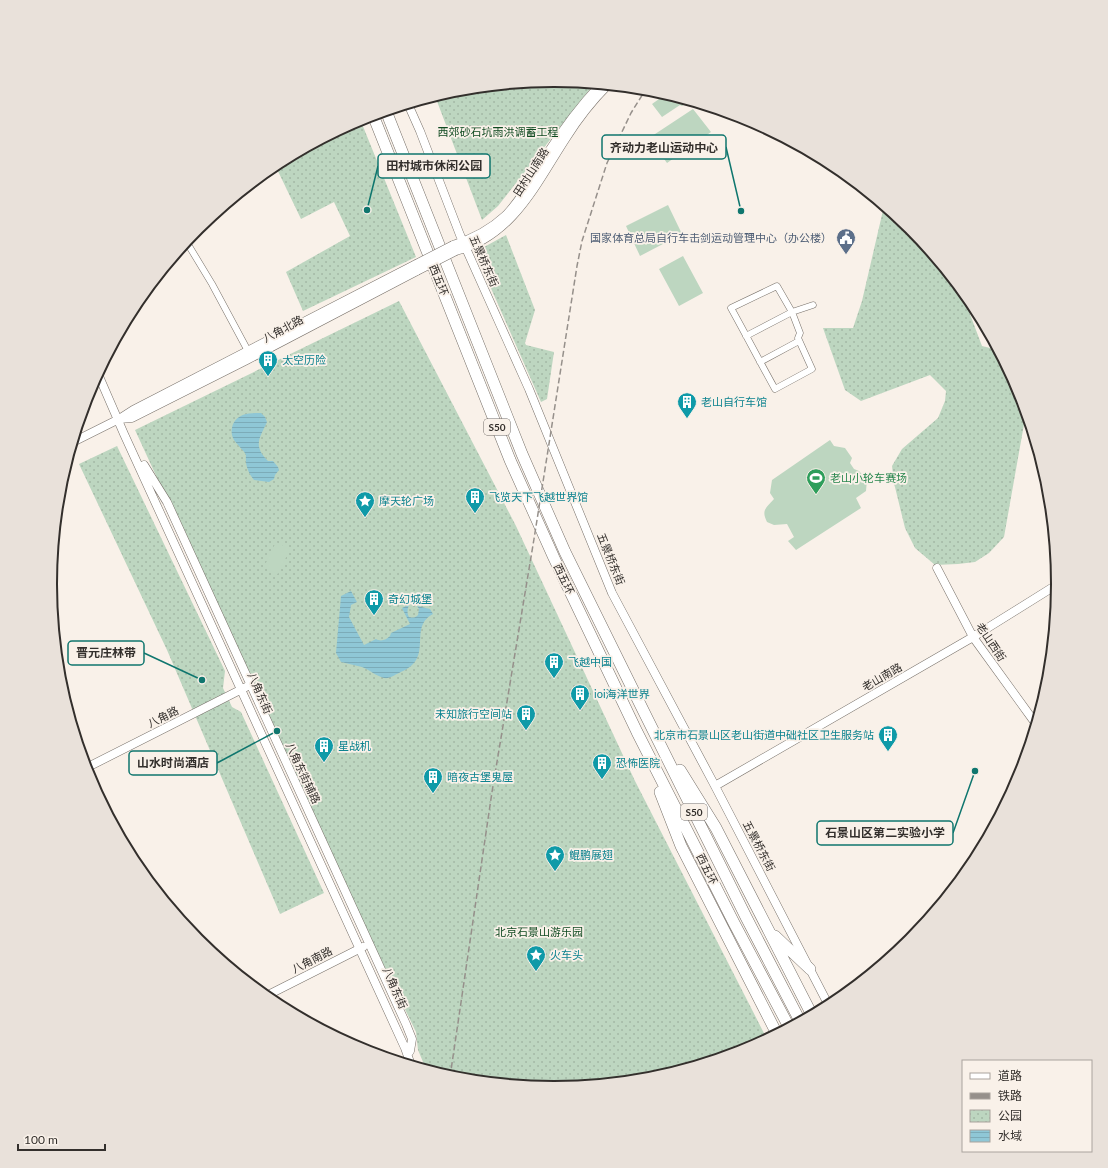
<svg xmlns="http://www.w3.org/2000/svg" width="1108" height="1168" font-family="Lato,'Noto Sans SC',sans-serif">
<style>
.park{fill:url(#park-dots)}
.pitch{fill:#bdd6c0}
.water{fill:url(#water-rules)}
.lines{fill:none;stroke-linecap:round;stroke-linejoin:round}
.street-casing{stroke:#777069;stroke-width:7}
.secondary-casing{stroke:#777069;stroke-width:9}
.highway-casing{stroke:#777069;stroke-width:12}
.street{stroke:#fff;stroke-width:6}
.secondary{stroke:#fff;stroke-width:8}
.highway{stroke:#fff;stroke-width:11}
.rail{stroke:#96908b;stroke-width:1.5;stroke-dasharray:6 3;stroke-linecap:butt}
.secondary-bridge-casing{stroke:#777069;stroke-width:9;stroke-linecap:butt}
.secondary-bridge{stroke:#fff;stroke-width:8}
.labels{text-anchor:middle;stroke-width:3.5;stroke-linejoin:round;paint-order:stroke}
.shield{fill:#f9f1e9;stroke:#6e6965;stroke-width:1}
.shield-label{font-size:10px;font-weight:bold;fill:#332f2c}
.park-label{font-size:11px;fill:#0f4a20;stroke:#f9f1e9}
.street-label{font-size:11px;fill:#332f2c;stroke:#f9f1e9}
.service-label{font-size:11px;fill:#4e5e75;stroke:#f9f1e9;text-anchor:end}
.culture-label{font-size:11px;fill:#0d838f;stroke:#f9f1e9;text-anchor:start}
.leisure-label{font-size:11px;fill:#27864d;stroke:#f9f1e9;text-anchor:start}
.rim{fill:none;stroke:#332f2c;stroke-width:2}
.leader{fill:none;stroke:#0f766e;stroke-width:1.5}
.callout-dot{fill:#0f766e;stroke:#f9f1e9;stroke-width:1.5}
.callout{fill:#f9f1e9;stroke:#0f766e;stroke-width:1.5}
.callout-label{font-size:12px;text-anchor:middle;font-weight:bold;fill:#332f2c}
</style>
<defs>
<pattern id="park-dots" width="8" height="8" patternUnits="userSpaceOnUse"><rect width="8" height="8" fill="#bdd6c0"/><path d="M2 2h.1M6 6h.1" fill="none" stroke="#a3b8a5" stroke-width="1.8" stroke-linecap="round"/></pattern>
<pattern id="water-rules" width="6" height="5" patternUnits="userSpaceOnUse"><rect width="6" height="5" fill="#8fc7d6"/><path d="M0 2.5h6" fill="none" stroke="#7cabb8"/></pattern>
</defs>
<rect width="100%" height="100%" fill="#f9f1e9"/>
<path class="park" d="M 554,80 L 594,84 L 498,206 L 482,220 L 435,96 L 456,90 Z
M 360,119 L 416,257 L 303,311 L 286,272 L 350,236 L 334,202 L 301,219 L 275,165 Z
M 884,206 L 911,228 L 972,302 L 968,309 L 982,346 L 998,350 L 1020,391 L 1026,413 L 1004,537 L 989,553 L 975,562 L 958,564 L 935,565 L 915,548 L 905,528 L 894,483 L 892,466 L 902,449 L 938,418 L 945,401 L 946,391 L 930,375 L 861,401 L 845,390 L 823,328 L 853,328 L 862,301 Z
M 506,235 L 535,310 L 525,343 L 526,345 L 554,352 L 547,399 L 541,402 L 475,252 Z
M 399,301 L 516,526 L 635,781 L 767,1039 L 747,1050 L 652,1078 L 554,1088 L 455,1078 L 426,1069 L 418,1050 L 416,1032 L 343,881 L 135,430 Z
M 117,446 L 225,671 L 223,688 L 232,707 L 241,712 L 324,893 L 280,914 L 167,650 L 79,464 Z"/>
<path class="pitch" d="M 666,94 L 690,101 L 682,106 L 680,105 L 662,117 L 652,104 Z
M 693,109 L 711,132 L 667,163 L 649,138 Z
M 668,205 L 682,234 L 640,256 L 626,226 Z
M 683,256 L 703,293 L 679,306 L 659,269 Z
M 830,440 L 834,446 L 845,448 L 852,458 L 850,463 L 854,469 L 859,471 L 867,480 L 866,491 L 856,498 L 861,508 L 796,550 L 788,541 L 794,537 L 787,524 L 774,525 L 767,522 C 761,510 766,508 774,499 L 770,493 L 772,480 Z
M 276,542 L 290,549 L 278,574 L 264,567 Z"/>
<path class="water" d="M 261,413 L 265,417 L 267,422 C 259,439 253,446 268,461 L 273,461 L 278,467 L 279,470 L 275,475 L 274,479 L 269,482 L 254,480 C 248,472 245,465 246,455 C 243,449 237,445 234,440 C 231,435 231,430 233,424 C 239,413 249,413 261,413 Z
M 351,591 L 357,602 L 351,605 L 349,617 L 364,645 L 376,639 C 381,642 386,640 390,636 L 391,633 L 410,624 L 402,608 L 409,605 C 407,610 407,613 409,617 C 413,618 415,618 418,615 L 419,609 L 417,606 L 430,609 L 433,614 C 413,624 425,646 416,660 C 412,667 405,670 399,673 C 394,675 390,679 384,678 C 376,676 370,670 362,667 C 355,665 348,664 341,662 L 336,653 L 341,596 Z"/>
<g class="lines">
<defs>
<path id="street" d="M 186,241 L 212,284 L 248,351
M 746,336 L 792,312 L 800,333 L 798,338 L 812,369 L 775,389 C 760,362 746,335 731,308 L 777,286 L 792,312 L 813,305
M 760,362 L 799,341"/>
<path id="secondary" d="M 408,104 L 420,131 L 460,235 L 529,389 L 612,593 L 715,786 L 829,1006
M 453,245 C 472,239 491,229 506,215 C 522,198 533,177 545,157 C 561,132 579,107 600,85
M 456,251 C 513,236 536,184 566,138 C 578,119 592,101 608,85
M 98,374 L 124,434 L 405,1048 L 411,1065
M 119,419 L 132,418 L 247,360 L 417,271
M 73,442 L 119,419 L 133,410 L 416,264
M 144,465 L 167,502 L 406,1024 L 412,1039 L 410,1051
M 937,568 L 973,637 L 1036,724
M 86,768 L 246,687
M 715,786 L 973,637 L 1058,584
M 266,996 L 363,947"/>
<path id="highway" d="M 386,111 L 522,454 L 565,552 L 642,708 L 746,917 L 800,1021
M 373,115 L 510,460 L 554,558 L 637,732 L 734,923 L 789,1027
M 680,770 L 716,828 L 812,1015
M 660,792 L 681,846 L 777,1034
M 775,936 L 810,969"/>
</defs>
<use href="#street" class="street-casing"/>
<use href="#secondary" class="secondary-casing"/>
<use href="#highway" class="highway-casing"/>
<use href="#street" class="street"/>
<use href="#secondary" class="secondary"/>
<use href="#highway" class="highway"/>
<path class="rail" d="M 450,1077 L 492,792 L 534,539 L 577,266 L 582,241 L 607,163 L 631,113 L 646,89"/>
<defs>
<path id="secondary-bridge" d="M 416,264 L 453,245
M 417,271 L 456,251"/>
</defs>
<use href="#secondary-bridge" class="secondary-bridge-casing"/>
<use href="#secondary-bridge" class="secondary-bridge"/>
</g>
<defs>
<symbol id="civic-pin" viewBox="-11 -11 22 30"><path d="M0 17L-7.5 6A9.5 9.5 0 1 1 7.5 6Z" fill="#5c6f8a" stroke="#f9f1e9"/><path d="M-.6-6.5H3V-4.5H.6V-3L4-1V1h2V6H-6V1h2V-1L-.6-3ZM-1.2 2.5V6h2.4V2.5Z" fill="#fff"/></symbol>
<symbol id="building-pin" viewBox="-11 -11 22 30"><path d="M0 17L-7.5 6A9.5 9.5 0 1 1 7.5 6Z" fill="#0f9aa8" stroke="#f9f1e9"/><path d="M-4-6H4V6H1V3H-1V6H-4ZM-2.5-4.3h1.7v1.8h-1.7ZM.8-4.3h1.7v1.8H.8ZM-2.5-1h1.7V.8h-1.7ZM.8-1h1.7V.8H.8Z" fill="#fff"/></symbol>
<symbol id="stadium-pin" viewBox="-11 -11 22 30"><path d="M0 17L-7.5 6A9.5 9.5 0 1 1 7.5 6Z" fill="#2e9e5b" stroke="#f9f1e9"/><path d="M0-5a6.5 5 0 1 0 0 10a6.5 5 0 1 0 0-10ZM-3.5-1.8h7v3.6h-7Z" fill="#fff"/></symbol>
<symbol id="sight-pin" viewBox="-11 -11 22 30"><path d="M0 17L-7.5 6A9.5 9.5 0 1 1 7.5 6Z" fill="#0f9aa8" stroke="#f9f1e9"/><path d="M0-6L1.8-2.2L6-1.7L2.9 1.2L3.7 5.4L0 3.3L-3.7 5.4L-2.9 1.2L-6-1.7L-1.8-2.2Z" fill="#fff"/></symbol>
</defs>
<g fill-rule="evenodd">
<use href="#civic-pin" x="835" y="227" width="22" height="30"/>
<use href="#building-pin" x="257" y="349" width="22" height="30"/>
<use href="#building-pin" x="676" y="391" width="22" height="30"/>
<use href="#stadium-pin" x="805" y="467" width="22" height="30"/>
<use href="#building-pin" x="464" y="486" width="22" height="30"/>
<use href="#sight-pin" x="354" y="490" width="22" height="30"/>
<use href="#building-pin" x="363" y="588" width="22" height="30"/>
<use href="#building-pin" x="543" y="651" width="22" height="30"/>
<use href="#building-pin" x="569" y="683" width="22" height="30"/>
<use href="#building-pin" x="515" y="703" width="22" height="30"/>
<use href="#building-pin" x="877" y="724" width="22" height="30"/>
<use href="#building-pin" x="313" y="735" width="22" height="30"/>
<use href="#building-pin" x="591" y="752" width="22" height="30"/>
<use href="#building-pin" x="422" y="766" width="22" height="30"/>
<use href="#sight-pin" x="544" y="844" width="22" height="30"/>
<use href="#sight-pin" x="525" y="944" width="22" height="30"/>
</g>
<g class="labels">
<g class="shield">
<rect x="484" y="419" width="26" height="16" rx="3"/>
<rect x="681" y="804" width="26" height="16" rx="3"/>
</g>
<g class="shield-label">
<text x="497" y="431">S50</text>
<text x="694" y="816">S50</text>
</g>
<g class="park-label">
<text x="498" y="136">西郊砂石坑雨洪调蓄工程</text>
<text x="539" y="936">北京石景山游乐园</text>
</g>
<g class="street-label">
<text transform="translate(531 172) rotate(-57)" y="4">田村山南路</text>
<text transform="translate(484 261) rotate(66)" y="4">五景桥东街</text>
<text transform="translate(439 280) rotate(68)" y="4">西五环</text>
<text transform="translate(283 329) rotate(-28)" y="4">八角北路</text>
<text transform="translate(611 559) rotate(68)" y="4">五景桥东街</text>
<text transform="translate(564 579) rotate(64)" y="4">西五环</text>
<text transform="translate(991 642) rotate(56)" y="4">老山西街</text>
<text transform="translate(882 677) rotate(-30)" y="4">老山南路</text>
<text transform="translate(260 693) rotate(66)" y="4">八角东街</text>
<text transform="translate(163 717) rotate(-27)" y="4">八角路</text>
<text transform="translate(303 773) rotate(65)" y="4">八角东街辅路</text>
<text transform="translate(759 846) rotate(62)" y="4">五景桥东街</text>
<text transform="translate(707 869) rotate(63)" y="4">西五环</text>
<text transform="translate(312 960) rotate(-27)" y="4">八角南路</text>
<text transform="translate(395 988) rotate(66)" y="4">八角东街</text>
</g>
<g class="service-label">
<text x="832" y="242">国家体育总局自行车击剑运动管理中心（办公楼）</text>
</g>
<g class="culture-label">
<text x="282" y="364">太空历险</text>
<text x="701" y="406">老山自行车馆</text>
<text x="489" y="501">飞览天下飞越世界馆</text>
<text x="379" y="505">摩天轮广场</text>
<text x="388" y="603">奇幻城堡</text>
<text x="568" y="666">飞越中国</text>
<text x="594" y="698">ioi海洋世界</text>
<text x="512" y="718" text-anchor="end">未知旅行空间站</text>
<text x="874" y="739" text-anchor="end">北京市石景山区老山街道中础社区卫生服务站</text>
<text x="338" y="750">星战机</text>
<text x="616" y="767">恐怖医院</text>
<text x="447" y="781">暗夜古堡鬼屋</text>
<text x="569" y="859">鲲鹏展翅</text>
<text x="550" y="959">火车头</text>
</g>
<g class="leisure-label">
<text x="830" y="482">老山小轮车赛场</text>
</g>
</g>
<path d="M0 0H1108V1168H0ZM57 584a497 497 0 1 1 994 0a497 497 0 1 1-994 0Z" fill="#e9e1da" fill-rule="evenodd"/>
<path class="rim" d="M57 584a497 497 0 1 1 994 0a497 497 0 1 1-994 0Z"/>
<path class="leader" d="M741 211L726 147M367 210L378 166M202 680L144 653M277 731L217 763M975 771L953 833"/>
<g class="callout-dot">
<circle cx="741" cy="211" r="4"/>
<circle cx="367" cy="210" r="4"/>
<circle cx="202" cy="680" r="4"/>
<circle cx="277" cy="731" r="4"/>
<circle cx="975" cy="771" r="4"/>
</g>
<g class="callout">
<rect x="602" y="135" width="124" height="24" rx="4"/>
<rect x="378" y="154" width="112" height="24" rx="4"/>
<rect x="68" y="641" width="76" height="24" rx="4"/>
<rect x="129" y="751" width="88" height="24" rx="4"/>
<rect x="817" y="821" width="136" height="24" rx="4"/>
</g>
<g class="callout-label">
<text x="664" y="152">齐动力老山运动中心</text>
<text x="434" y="170">田村城市休闲公园</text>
<text x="106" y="657">晋元庄林带</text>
<text x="173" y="767">山水时尚酒店</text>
<text x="885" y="837">石景山区第二实验小学</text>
</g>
<rect x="962" y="1060" width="130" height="92" fill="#f9f1e9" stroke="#aaa39d"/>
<rect x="970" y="1073" width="20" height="6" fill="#ffffff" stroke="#aaa39d"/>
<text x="998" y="1080" font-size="12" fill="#332f2c">道路</text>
<rect x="970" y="1093" width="20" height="6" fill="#96908b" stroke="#aaa39d"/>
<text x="998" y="1100" font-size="12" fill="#332f2c">铁路</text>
<rect x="970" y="1110" width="20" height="12" fill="url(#park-dots)" stroke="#aaa39d"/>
<text x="998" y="1120" font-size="12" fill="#332f2c">公园</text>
<rect x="970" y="1130" width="20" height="12" fill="url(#water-rules)" stroke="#aaa39d"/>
<text x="998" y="1140" font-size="12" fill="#332f2c">水域</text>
<path d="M18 1144v6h87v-6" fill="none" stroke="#332f2c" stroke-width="2"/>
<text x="24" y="1144" font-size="12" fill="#332f2c" stroke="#f9f1e9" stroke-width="3" paint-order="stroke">100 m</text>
</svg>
